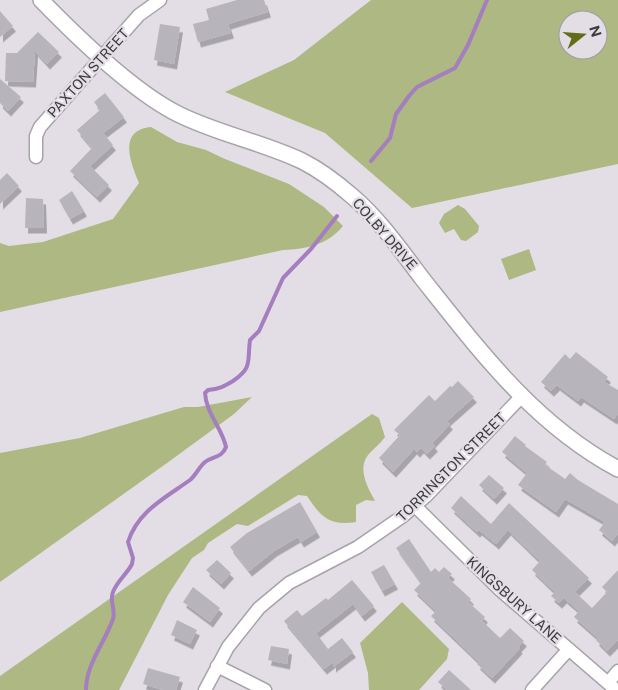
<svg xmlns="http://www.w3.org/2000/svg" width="618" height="690" font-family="'Public Sans',sans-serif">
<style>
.green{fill:#adb882;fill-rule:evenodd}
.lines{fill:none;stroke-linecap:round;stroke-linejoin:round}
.stream{stroke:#a47ebf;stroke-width:4}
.building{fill:#b8b4bc;filter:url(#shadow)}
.minor-casing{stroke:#a7a3aa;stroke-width:15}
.tertiary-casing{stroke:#a7a3aa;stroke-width:18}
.minor{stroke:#fff;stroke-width:12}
.tertiary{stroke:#fff;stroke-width:15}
.labels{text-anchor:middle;stroke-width:4.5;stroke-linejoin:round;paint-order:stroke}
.street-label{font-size:14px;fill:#3d3b3e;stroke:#e3dee6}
</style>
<defs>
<filter id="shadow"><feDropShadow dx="3" dy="5.5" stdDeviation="0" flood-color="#0004"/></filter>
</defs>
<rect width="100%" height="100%" fill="#e3dee6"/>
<path class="green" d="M 371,0 L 618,0 L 618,164 L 412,208 L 325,133 L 225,92 L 294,60 ZM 568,20 L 598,20 L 598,50 L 568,50 Z
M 151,127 L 177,142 L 206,150 L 225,159 L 289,184 L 324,207 L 343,226 C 327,245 307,249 283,250 L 0,312 L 0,243 L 9,246 L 43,242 L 113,219 L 139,183 C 130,162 118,130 151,127 Z
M 458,205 L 465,209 L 479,226 L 478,232 L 466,241 L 461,240 L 454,229 L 445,233 L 439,223 L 444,214 Z
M 529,249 L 536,270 L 509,280 L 501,259 Z
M 252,397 L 234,414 L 167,463 L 0,582 L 0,453 L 80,438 L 184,407 L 198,407 Z
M 372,414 L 379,418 L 385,437 C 380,444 373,449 368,455 C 357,469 368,488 375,501 L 366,500 L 356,505 L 356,522 C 329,526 321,517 307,496 L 298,495 L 248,526 L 237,524 L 208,543 L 204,550 L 192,558 L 168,595 L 119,690 L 0,690 L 0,676 Z
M 402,602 L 449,649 L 447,659 L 419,690 L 369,690 L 368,673 L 360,643 Z"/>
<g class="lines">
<path class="stream" d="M 371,161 L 390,138 L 396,114 L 409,96 L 417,87 L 455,68 L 468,45 L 487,0
M 86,690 C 86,664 105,642 113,619 C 116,610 109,601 113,592 C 117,581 127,574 132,564 L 133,558 L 128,542 C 138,511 165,498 190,480 C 196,475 199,467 205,462 C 213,456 222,458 226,447 C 222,428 206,413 205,393 L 208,390 C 219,389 223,387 233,381 C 253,367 247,362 250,340 L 259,331 L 283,278 L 311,249 L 337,216"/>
</g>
<path class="building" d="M 237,0 L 264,0 L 268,12 L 228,24 L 231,33 L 198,42 L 193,24 L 209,20 L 206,9 Z
M 0,11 L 13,26 L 0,37 Z
M 160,24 L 180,27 L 174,64 L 154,60 Z
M 38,32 L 59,52 L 47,64 L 35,51 L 33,82 L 5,81 L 6,53 L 17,53 Z
M 0,79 L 21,97 L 8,111 L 0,103 Z
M 105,93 L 124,117 L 103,133 L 113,145 L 90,166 L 109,185 L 97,197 L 70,171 L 92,148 L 77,130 L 100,110 L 94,102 Z
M 7,173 L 19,186 L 0,204 L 0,180 Z
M 72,191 L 84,211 L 70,219 L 59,200 Z
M 26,198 L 43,199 L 44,228 L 25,228 Z
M 576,352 L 608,377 L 604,382 L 618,390 L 618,413 L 614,419 L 581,397 L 578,401 L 557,385 L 551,391 L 541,382 L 565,354 L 570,359 Z
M 458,381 L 474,397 L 447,421 L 450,424 L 432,443 L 435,446 L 427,454 L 421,448 L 417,452 L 414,449 L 393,472 L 379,458 L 400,435 L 394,430 L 429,395 L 435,401 L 450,386 L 452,387 Z
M 515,436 L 526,445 L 525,446 L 547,462 L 545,465 L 561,476 L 565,479 L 570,473 L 578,480 L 618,504 L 618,533 L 612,541 L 599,530 L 605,522 L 565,499 L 556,512 L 518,485 L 527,473 L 502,452 Z
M 489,475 L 504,488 L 494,499 L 479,485 Z
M 461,496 L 491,524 L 509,503 L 589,578 L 575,592 L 592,608 L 607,592 L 602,587 L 618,570 L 618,640 L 607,651 L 596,640 L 598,638 L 574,617 L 579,611 L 564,598 L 559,603 L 551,596 L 555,592 L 532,570 L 540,561 L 508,530 L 496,544 L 479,530 L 477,532 L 451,508 Z
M 300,502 L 317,532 L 301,542 L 298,537 L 274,551 L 249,571 L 230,547 L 247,533 Z
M 409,539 L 431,572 L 435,568 L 439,572 L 444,567 L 452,574 L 448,578 L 471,599 L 468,602 L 485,617 L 482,621 L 500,638 L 510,628 L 524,641 L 518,647 L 520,648 L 492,678 L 477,664 L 479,662 L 431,616 L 436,611 L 414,590 L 421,583 L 396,548 Z
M 217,560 L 231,573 L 221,584 L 206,570 Z
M 384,565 L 395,584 L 382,591 L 371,572 Z
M 352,580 L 374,606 L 362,616 L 353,604 L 316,633 L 328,649 L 342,638 L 353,652 L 333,667 L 333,662 L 324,669 L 284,621 L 297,610 L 302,616 L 326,598 L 328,600 Z
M 193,587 L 220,608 L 210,622 L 183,602 Z
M 177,620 L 197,630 L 190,644 L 171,635 Z
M 271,646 L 289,649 L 287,664 L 268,660 Z
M 148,668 L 180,677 L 176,690 L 163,690 L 143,684 Z
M 449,670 L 471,690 L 447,690 L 438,682 Z"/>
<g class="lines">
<defs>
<path id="minor" d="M 36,157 L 36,136 L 40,127 L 139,15 L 160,0
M 415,506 L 499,589 L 616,690
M 217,666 L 265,690
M 608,683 L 618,671
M 205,690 L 228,647 L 259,608 L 289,583 L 358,547 L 403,516 L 426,496 L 521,397
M 532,690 L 569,649"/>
<path id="tertiary" d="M 41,0 C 77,37 132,91 178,114 C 218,134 262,142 302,161 C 320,170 337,183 352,196 C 379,219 400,249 421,277 C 479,350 534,424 618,469"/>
</defs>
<use href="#minor" class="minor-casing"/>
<use href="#tertiary" class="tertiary-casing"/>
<use href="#minor" class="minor"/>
<use href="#tertiary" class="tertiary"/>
</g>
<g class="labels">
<g class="street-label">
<text transform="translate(88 73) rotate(-48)" y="5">PAXTON STREET</text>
<text transform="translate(385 234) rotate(49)" y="5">COLBY DRIVE</text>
<text transform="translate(451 467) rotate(-45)" y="5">TORRINGTON STREET</text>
<text transform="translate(514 600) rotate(42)" y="5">KINGSBURY LANE</text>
</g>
</g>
<g transform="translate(583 35) rotate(73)"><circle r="24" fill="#e3dee6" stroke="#a19da3"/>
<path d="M0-4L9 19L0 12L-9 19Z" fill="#616d17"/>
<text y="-8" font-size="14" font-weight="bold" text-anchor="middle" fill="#3d3b3e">N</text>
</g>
</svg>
